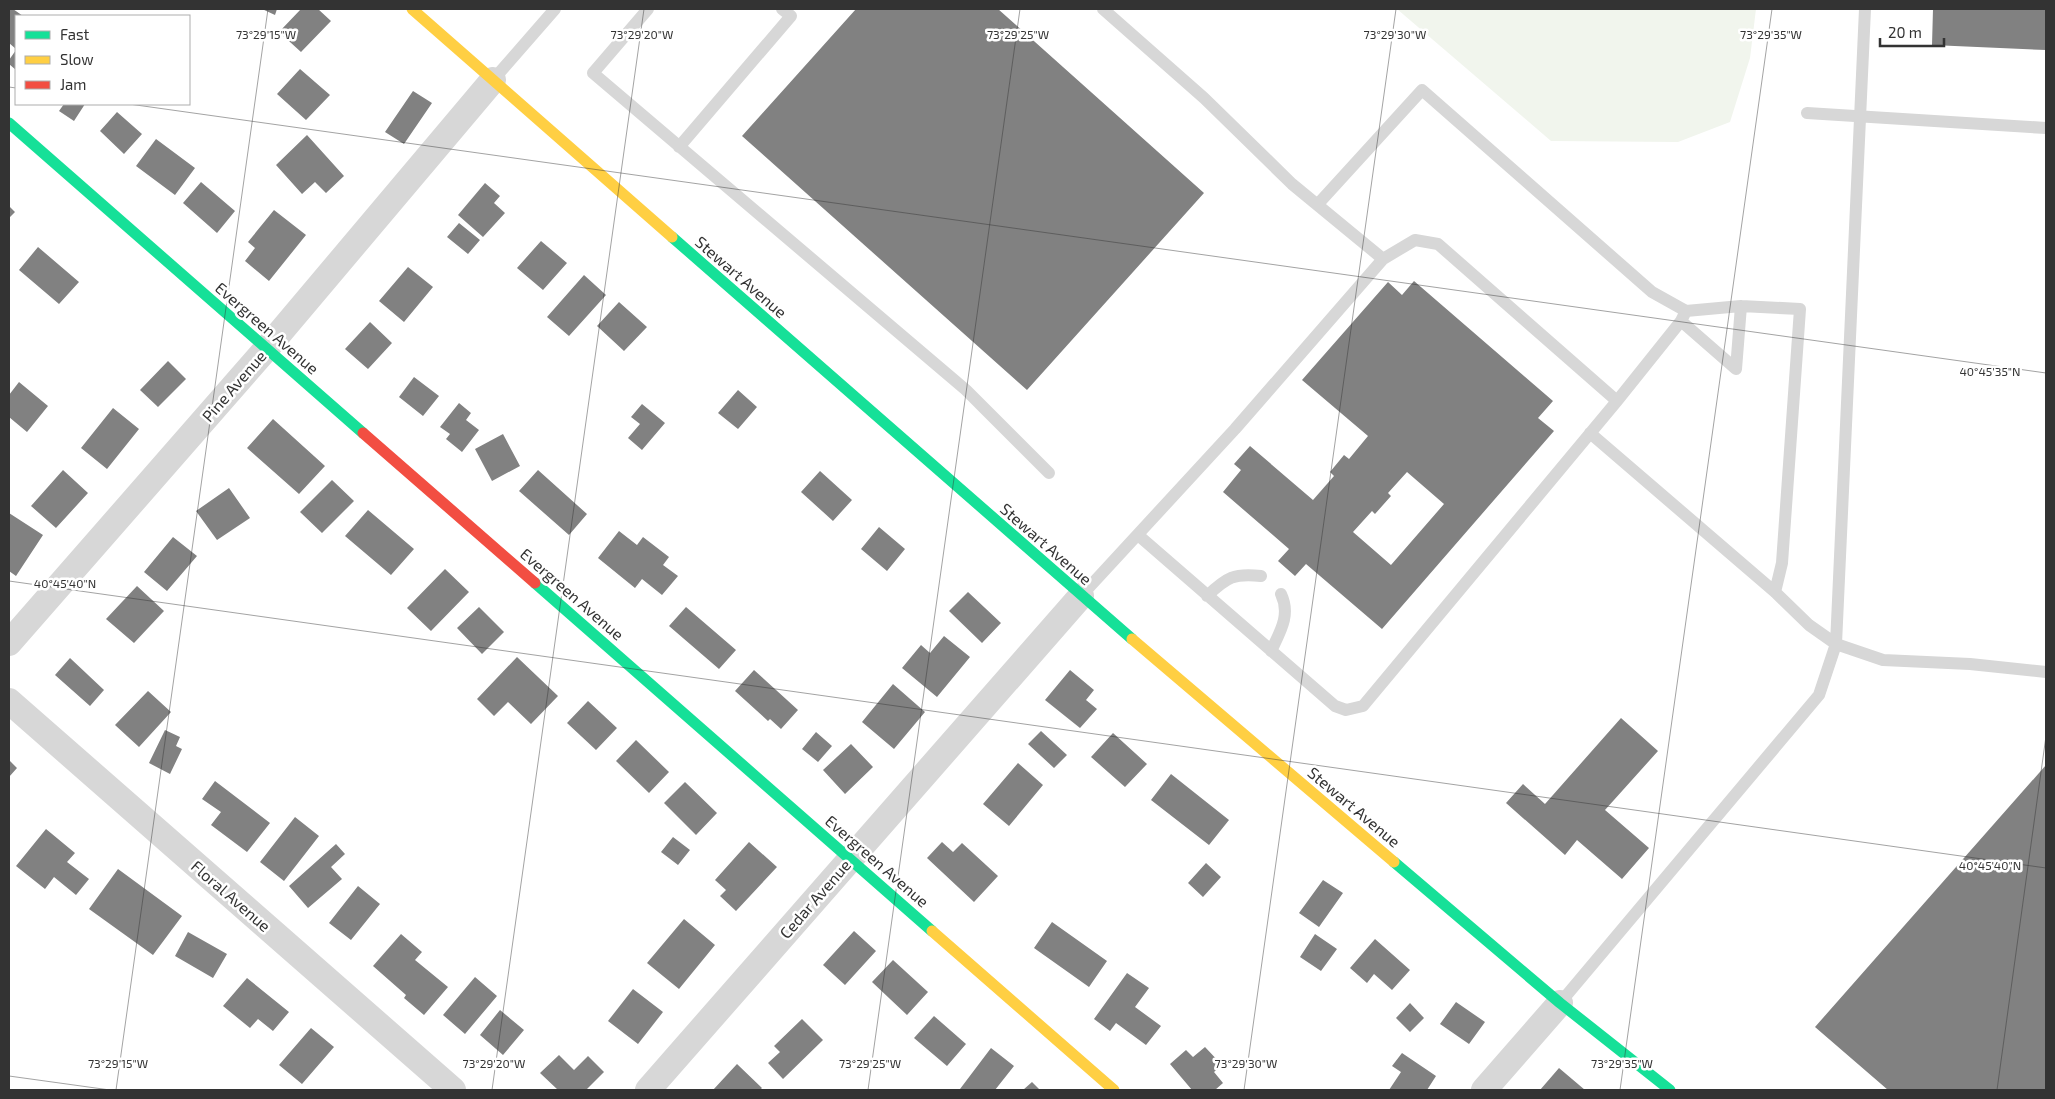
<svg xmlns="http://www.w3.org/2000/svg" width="2055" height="1099" font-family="'Exo 2',sans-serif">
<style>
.green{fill:#f1f5ed}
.building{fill:#818181;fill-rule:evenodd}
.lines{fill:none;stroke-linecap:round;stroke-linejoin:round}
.lane{stroke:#d7d7d7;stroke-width:12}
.street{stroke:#d7d7d7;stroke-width:26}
.fast{stroke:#16e098;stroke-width:11}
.slow{stroke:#ffcf43;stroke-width:11}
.jam{stroke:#f24e42;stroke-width:11}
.ticks{fill:none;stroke:#333;stroke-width:1;stroke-opacity:0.45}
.labels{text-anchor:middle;stroke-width:5;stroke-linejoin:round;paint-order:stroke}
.street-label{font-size:16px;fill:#333;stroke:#fff}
.ticks-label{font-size:12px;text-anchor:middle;fill:#333;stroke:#fff;stroke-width:5;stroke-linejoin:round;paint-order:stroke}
</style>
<rect width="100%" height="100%" fill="#fff"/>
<path class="green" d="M 1397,9 L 1756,9 L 1750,58 L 1730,122 L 1678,142 L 1551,141 Z"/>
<path class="building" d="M 9,9 L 13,9 L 23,16 L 16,16 L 16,49 L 9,43 Z
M 262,9 L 277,9 L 275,15 Z
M 301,9 L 318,9 L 331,21 L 301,52 L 279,32 Z
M 856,9 L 998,9 L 1204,193 L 1027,390 L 742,136 Z
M 1933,9 L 2046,9 L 2046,50 L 1932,45 Z
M 16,50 L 16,70 L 9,64 L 9,60 Z
M 300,69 L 330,95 L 306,120 L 277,94 Z
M 413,91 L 432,103 L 404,144 L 385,132 Z
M 64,104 L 85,104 L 74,121 L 59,111 Z
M 117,112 L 142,134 L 124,154 L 100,131 Z
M 307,135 L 344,176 L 326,193 L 315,182 L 302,194 L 276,165 Z
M 156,139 L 195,168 L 175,195 L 136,166 Z
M 201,182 L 235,211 L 217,233 L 183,203 Z
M 485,183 L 500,196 L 494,203 L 505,213 L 483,237 L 458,215 Z
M 9,206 L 15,212 L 9,218 Z
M 274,210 L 306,235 L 269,281 L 245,261 L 255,248 L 248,242 Z
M 459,223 L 480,240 L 468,254 L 447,237 Z
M 541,241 L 567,263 L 543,290 L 517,268 Z
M 38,247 L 79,282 L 59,304 L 19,270 Z
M 408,267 L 433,287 L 404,322 L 379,301 Z
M 584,275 L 606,295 L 569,336 L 547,317 Z
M 1414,281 L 1553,401 L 1538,418 L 1554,431 L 1382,629 L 1306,564 L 1295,576 L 1278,561 L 1289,549 L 1223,492 L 1241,470 L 1234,464 L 1250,446 L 1313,500 L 1334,476 L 1330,472 L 1344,455 L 1349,459 L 1368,436 L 1302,380 L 1388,282 L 1402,295 ZM 1407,472 L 1444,504 L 1391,565 L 1353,532 L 1372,511 L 1375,514 L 1391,496 L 1388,493 Z
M 619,302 L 647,327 L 624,351 L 597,326 Z
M 370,322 L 392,343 L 368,369 L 345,349 Z
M 168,361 L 186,379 L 158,407 L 140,390 Z
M 414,377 L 439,396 L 423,416 L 399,397 Z
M 19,382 L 48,406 L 27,432 L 9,417 L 9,395 Z
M 738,390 L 757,407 L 738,429 L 718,413 Z
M 459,403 L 471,413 L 466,420 L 479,430 L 462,452 L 446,439 L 450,434 L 440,427 Z
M 642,404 L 665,423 L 642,450 L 628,438 L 640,424 L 631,417 Z
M 113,408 L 139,429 L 107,469 L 81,448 Z
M 273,419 L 325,466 L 299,494 L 247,448 Z
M 503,434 L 520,466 L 492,481 L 475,449 Z
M 63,470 L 88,493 L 56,528 L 31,506 Z
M 538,470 L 587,514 L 569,535 L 519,491 Z
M 820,471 L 852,500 L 833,521 L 801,492 Z
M 332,480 L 354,501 L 322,533 L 300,512 Z
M 229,488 L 250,518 L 217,540 L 196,511 Z
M 368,510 L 414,549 L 391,575 L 345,536 Z
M 9,513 L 43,535 L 16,576 L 9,571 Z
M 879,527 L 905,549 L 887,571 L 861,549 Z
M 619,531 L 637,545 L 643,537 L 669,557 L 663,565 L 678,576 L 662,595 L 642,579 L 635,588 L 598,558 Z
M 173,537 L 197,556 L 167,591 L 144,572 Z
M 445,569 L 469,592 L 431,631 L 407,608 Z
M 137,586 L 164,611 L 134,643 L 106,619 Z
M 968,592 L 1001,623 L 982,643 L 949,611 Z
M 479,607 L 504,632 L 482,654 L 457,628 Z
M 686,607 L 736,650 L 719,669 L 669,626 Z
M 944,636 L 970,657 L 937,697 L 902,668 L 921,645 L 930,653 Z
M 517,657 L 558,696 L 531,724 L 508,702 L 494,716 L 477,699 Z
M 70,658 L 104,690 L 90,706 L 55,675 Z
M 754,670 L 798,710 L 781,729 L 770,719 L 768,721 L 735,691 Z
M 1070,670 L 1094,690 L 1086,700 L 1097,709 L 1080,728 L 1045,700 Z
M 893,684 L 925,712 L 894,749 L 862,722 Z
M 148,691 L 171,712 L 139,747 L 115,725 Z
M 588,701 L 617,728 L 596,750 L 567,723 Z
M 1621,718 L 1658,751 L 1605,810 L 1649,848 L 1622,879 L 1577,840 L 1565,855 L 1506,803 L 1523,784 L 1545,804 Z
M 165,730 L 180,737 L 176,746 L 182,749 L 170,774 L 149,763 Z
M 1041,731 L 1067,755 L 1054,768 L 1028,744 Z
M 816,732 L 832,746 L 818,762 L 802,749 Z
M 1113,733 L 1147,764 L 1125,787 L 1091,757 Z
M 636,740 L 669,772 L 649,793 L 616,761 Z
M 851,744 L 873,767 L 845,794 L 823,770 Z
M 9,760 L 17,768 L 9,777 Z
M 1018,763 L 1043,785 L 1009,826 L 983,804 Z
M 2046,765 L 2046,1090 L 1888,1090 L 1815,1027 Z
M 1171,774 L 1229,820 L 1209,845 L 1151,800 Z
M 215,781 L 270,823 L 247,852 L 211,825 L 221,812 L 202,799 Z
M 685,782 L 717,813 L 696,835 L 664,803 Z
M 295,817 L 319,836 L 284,881 L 260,862 Z
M 46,829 L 75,853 L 67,862 L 89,879 L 76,895 L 54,877 L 45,889 L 16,866 Z
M 673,837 L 690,850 L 678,865 L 661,852 Z
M 749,842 L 777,867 L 736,911 L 720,896 L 726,890 L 715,880 Z
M 942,842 L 953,852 L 962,843 L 998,876 L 974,902 L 927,858 Z
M 336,844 L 345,854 L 331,867 L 342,879 L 308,908 L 289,886 Z
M 1206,863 L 1221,877 L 1203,897 L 1188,883 Z
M 118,869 L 182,916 L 153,955 L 89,909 Z
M 1323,880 L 1343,893 L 1319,927 L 1299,913 Z
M 358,886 L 380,904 L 351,940 L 329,923 Z
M 684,919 L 715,945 L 679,989 L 647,963 Z
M 1052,922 L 1107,961 L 1089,987 L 1034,948 Z
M 854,931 L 876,951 L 845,985 L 823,965 Z
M 188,932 L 227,954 L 213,978 L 175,956 Z
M 401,934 L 422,952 L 415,960 L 448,987 L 424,1015 L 404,998 L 406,995 L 373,966 Z
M 1315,934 L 1337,949 L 1321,971 L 1300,957 Z
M 1375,939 L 1410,970 L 1392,990 L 1374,974 L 1367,983 L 1350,968 Z
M 893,960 L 928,992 L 907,1015 L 872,982 Z
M 1127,973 L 1149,988 L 1135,1007 L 1161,1026 L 1146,1045 L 1116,1023 L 1110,1031 L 1094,1019 Z
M 475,977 L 497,996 L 465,1034 L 443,1015 Z
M 247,978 L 289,1012 L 273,1031 L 258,1019 L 250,1028 L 223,1006 Z
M 633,989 L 663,1012 L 638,1044 L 608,1021 Z
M 1456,1002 L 1485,1022 L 1469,1044 L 1440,1024 Z
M 1410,1003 L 1424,1018 L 1410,1032 L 1396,1018 Z
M 500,1010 L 524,1030 L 503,1055 L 480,1035 Z
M 934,1016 L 966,1044 L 947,1066 L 914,1038 Z
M 802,1019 L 823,1040 L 783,1079 L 768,1063 L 780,1052 L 774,1046 Z
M 311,1028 L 334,1047 L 302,1084 L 279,1065 Z
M 1205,1047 L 1222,1065 L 1214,1072 L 1223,1083 L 1215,1090 L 1192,1090 L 1170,1064 L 1186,1050 L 1193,1057 Z
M 991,1048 L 1014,1066 L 995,1090 L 961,1090 L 960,1089 Z
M 1402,1053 L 1436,1076 L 1427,1090 L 1389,1090 L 1401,1072 L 1392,1066 Z
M 559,1055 L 574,1070 L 588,1056 L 604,1072 L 586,1090 L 558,1090 L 540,1073 Z
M 737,1064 L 762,1088 L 760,1090 L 713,1090 Z
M 1559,1068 L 1585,1090 L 1540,1090 Z
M 1032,1082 L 1040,1090 L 1023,1090 Z"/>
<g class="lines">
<path class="lane" d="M 648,9 L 593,73 L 966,390 L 1049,473
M 1103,9 L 1204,98 L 1292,184 L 1383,259
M 493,80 L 555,9
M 1807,113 L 2046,128
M 679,147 L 791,16 L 782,9
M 1686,311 L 1741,306 L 1800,309 L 1782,563 L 1775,592
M 1681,321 L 1736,369 L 1741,306
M 1590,433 L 1775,592 L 1809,625 L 1836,644 L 1883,660 L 1970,664 L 2046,672
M 1138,535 L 1335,706 L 1346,710 L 1363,706 L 1617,401 L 1681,321 L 1686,311 L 1652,292 L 1422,90 L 1318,204
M 1081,596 L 1235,429 L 1383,259 L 1415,240 L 1438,244 L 1617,401
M 1207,596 C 1227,577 1234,573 1261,576
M 1271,651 C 1280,632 1291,615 1281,594
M 1560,1003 L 1819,695 L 1836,644 L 1865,9"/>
<path class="street" d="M 9,643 L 267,348 L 493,80
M 9,701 L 453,1090
M 648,1090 L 1081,596
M 1484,1090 L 1560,1003"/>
<path class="fast" d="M 9,123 L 363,433
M 672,237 L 1132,639
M 535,583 L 932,931
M 1394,862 L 1560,1003 L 1670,1090"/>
<path class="slow" d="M 412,9 L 672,237
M 1132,639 L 1394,862
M 932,931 L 1114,1090"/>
<path class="jam" d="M 363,433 L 535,583"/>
</g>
<path class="ticks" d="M 9,87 L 16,88M 129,104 L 2046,373M 9,581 L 2046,868M 9,1076 L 110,1090M 116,1090 L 268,9M 492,1090 L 644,9M 868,1090 L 1020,9M 1244,1090 L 1396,9M 1620,1090 L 1772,9M 1997,1090 L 2046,736"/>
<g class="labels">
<g class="street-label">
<text transform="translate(741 277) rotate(41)" y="6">Stewart Avenue</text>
<text transform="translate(267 328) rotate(41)" y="6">Evergreen Avenue</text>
<text transform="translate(234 386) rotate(-49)" y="6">Pine Avenue</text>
<text transform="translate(1046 544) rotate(41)" y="6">Stewart Avenue</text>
<text transform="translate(572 594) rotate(41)" y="6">Evergreen Avenue</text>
<text transform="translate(1354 807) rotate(40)" y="6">Stewart Avenue</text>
<text transform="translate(877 861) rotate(41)" y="6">Evergreen Avenue</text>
<text transform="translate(231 896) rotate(41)" y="6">Floral Avenue</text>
<text transform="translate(815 899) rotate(-49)" y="6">Cedar Avenue</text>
</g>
</g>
<g class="ticks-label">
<text x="266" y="39">73°29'15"W</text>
<text x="642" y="39">73°29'20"W</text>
<text x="1018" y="39">73°29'25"W</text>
<text x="1395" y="39">73°29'30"W</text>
<text x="1771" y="39">73°29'35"W</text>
<text x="1990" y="376">40°45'35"N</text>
<text x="65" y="588">40°45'40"N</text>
<text x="1990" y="870">40°45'40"N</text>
<text x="118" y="1068">73°29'15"W</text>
<text x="494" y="1068">73°29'20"W</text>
<text x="870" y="1068">73°29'25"W</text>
<text x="1246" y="1068">73°29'30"W</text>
<text x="1622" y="1068">73°29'35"W</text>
</g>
<rect width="2055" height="1099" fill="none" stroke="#333333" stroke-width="20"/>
<rect x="15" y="15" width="175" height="90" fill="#ffffff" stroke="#adadad"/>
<rect x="25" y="31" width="25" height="8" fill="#16e098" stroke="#adadad"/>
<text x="60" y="40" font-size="15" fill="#333333">Fast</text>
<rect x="25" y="56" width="25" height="8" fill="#ffcf43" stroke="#adadad"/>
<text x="60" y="65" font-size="15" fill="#333333">Slow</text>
<rect x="25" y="81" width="25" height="8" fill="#f24e42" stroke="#adadad"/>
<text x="60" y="90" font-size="15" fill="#333333">Jam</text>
<path d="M1880 38v8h64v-8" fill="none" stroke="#333333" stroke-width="2.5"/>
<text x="1888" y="38" font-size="15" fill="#333333" stroke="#ffffff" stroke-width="4" paint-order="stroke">20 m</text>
</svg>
